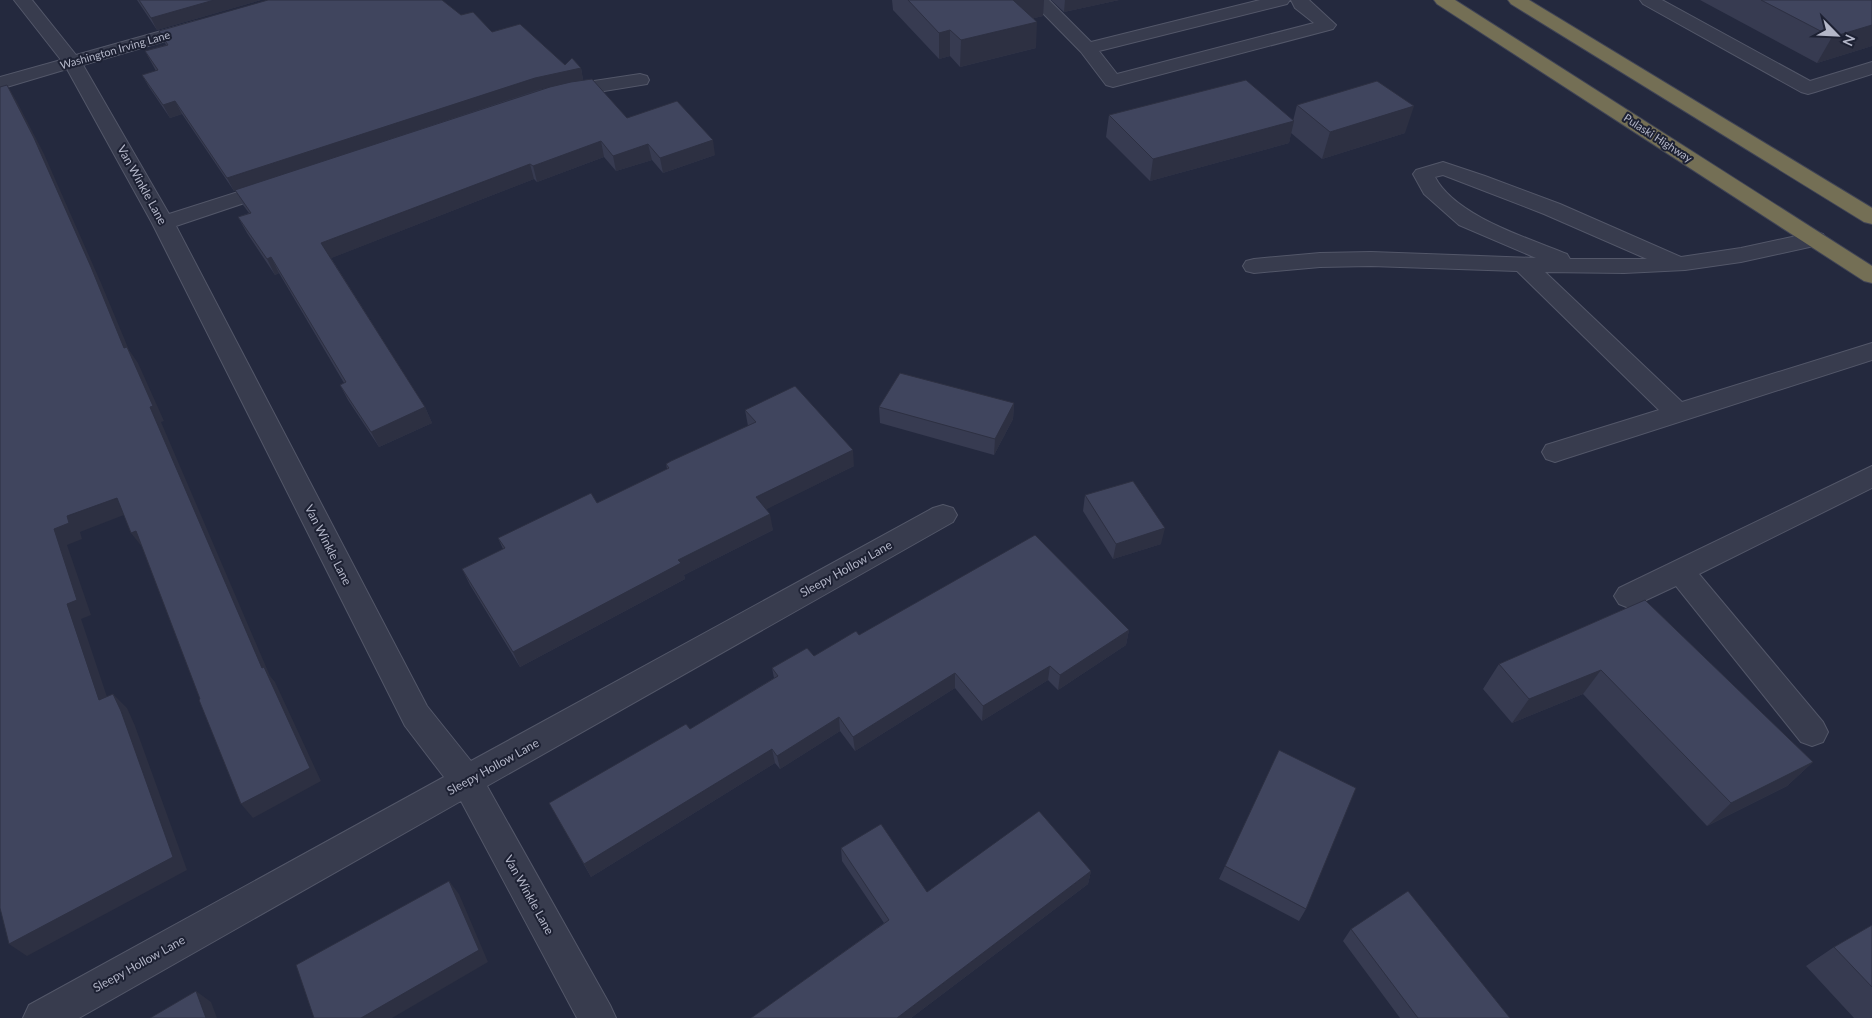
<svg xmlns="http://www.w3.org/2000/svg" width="1872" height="1018" font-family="Lato,sans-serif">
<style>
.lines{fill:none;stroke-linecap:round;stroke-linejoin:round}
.minor-casing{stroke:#535769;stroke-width:2}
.highway-casing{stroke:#404456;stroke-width:2}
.minor{fill:#383c4e;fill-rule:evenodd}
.highway{fill:#746f55;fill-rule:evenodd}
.wall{fill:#373b51}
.shaded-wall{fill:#2d3042}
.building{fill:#40455e;stroke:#2d3042}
.labels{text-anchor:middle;stroke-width:4;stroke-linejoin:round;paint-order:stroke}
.far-street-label{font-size:11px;fill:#b4b7c9;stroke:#1d2133}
.street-label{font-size:12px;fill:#b4b7c9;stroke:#1d2133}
</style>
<rect width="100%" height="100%" fill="#24293e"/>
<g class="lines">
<defs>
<path id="minor" d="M 14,0 L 32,0 L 76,55 L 197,21 L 203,22 L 206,26 L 203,30 L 83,65 L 169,214 L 276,180 L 283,182 L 287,186 L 283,190 L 176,226 L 427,706 L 471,761 L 933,508 L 943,505 L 953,508 L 957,515 L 953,522 L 487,786 L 610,1005 L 616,1018 L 577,1018 L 461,801 L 79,1018 L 23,1018 L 29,1005 L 444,777 L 405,726 L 152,223 L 67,69 L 0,89 L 0,77 L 61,60 Z
M 1030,0 L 1049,0 L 1091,42 L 1260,0 L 1290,0 L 1287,4 L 1099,51 L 1117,74 L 1314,23 L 1295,8 L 1291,0 L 1309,0 L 1336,25 L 1333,29 L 1113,87 L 1106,85 L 1081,52 Z
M 1640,0 L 1662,0 L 1810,81 L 1872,62 L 1872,74 L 1815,92 L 1808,94 L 1801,92 L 1643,4 Z
M 640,74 L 647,76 L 649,80 L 647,84 L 561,98 L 554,96 L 551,92 L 554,88 L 561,86 Z
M 1443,162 L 1485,176 L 1560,204 L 1681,257 L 1741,248 L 1815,232 L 1823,234 L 1826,239 L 1823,244 L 1741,262 L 1685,270 L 1624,273 L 1545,272 L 1682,402 L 1872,343 L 1872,360 L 1564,459 L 1555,462 L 1546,459 L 1542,452 L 1546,445 L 1659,410 L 1517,271 L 1371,266 L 1320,267 L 1254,273 L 1246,271 L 1243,266 L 1246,261 L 1254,259 L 1320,253 L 1371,252 L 1536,258 L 1459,225 L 1424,194 L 1413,174 L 1416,170 ZM 1443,175 L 1544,214 L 1647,259 L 1570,259 L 1567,254 C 1528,238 1455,216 1435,177 Z
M 1872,466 L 1872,488 L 1699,574 L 1823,722 L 1828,732 L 1823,742 L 1812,746 L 1801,742 L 1676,586 L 1629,608 L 1619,604 L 1614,596 L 1619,588 Z"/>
<path id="highway" d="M 1434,0 L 1455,0 L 1872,266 L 1872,283 L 1864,281 L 1437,4 Z
M 1508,0 L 1529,0 L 1872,208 L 1872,224 L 1864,222 L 1511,4 Z"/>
</defs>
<use href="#minor" class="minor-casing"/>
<use href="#highway" class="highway-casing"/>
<use href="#minor" class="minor"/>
<use href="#highway" class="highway"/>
</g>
<path class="wall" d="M 137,0 L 261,0 L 157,30 Z
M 892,0 L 1044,0 L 1043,16 L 1034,18 L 1036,48 L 960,67 L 950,56 L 939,59 L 893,10 Z
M 1051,0 L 1119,0 L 1064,12 Z
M 1700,0 L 1872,0 L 1872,46 L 1817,63 Z
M 461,15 L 492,32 L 565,65 L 581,68 L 583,80 L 627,118 L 715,155 L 663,173 L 652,160 L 616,171 L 604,157 L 537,182 L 534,179 L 331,258 L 425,407 L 432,423 L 379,447 L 348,400 L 340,385 L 344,383 L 279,273 L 275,275 L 247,233 L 238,217 L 249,213 L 243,205 L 236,190 L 234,191 L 182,114 L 170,118 L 149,87 L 142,75 L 156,71 L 145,51 L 166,45 L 159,31 Z
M 1297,105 L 1405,133 L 1322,159 L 1291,133 L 1289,143 L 1150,181 L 1106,137 L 1109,115 L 1293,121 Z
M 1014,403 L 1013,419 L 994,455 L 880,423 L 879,407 Z
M 745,410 L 854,466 L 766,509 L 773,530 L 684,575 L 685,579 L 520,667 L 470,585 L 462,569 L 503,549 L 498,538 L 597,503 L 667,469 L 666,464 L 748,426 Z
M 1085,495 L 1161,544 L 1113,559 L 1083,511 Z
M 1645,600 L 1813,762 L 1787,786 L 1707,826 L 1583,694 L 1512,723 L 1483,689 L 1499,664 Z
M 1129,630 L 1126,645 L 1058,690 L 1048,680 L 982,721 L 955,688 L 855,751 L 840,731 L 780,769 L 775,763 L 591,877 L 549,803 L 690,729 L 774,678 L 772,668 L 814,656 L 859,635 Z
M 841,848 L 927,892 L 1091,871 L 1088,884 L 911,1018 L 751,1018 L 884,923 L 842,861 Z
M 1225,866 L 1306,909 L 1299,921 L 1219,879 Z
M 1872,925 L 1872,1018 L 1854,1018 L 1806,966 L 1834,947 Z
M 1351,929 L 1510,1018 L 1400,1018 L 1343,941 Z"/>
<path class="shaded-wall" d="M 214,0 L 261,0 L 157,30 L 151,18 Z
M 1011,0 L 1044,0 L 1043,16 L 1010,24 Z
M 1065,0 L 1119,0 L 1064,12 Z
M 1037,22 L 1036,48 L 960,67 L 961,40 Z
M 1872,25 L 1872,46 L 1817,63 L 1832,37 Z
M 950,30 L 950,56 L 939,59 L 939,33 Z
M 581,68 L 583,80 L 538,90 L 234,191 L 227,178 L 535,78 Z
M 7,85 L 16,100 L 44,154 L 101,283 L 129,350 L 138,363 L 164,421 L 161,422 L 270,676 L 275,682 L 321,781 L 253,818 L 241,804 L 262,668 L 124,348 Z
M 175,101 L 182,114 L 170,118 L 163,105 Z
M 1414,106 L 1405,133 L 1322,159 L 1330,132 Z
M 1294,121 L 1289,143 L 1150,181 L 1153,159 Z
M 713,140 L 715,155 L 663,173 L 660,158 Z
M 601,141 L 604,157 L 537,182 L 533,166 Z
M 648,144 L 652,160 L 616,171 L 613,156 Z
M 530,164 L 534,179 L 329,259 L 321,243 Z
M 271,257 L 279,273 L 275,275 L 267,259 Z
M 1014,403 L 1013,419 L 994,455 L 995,439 Z
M 425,407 L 432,423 L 379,447 L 371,432 Z
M 853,450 L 854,466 L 759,513 L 756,497 Z
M 117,498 L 129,513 L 80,532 L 82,539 L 67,545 L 91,615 L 81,619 L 113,715 L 99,700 L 67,604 L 54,529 L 67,516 Z
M 770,514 L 773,530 L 684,575 L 685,579 L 520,667 L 513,652 L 678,560 Z
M 1165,528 L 1161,544 L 1113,559 L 1116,544 Z
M 136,531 L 143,548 L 131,533 Z
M 1129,630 L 1126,645 L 1058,690 L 1060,675 Z
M 1050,666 L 1048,680 L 982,721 L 983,706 Z
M 1601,670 L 1583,694 L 1512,723 L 1529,699 Z
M 955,673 L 955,688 L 855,751 L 853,737 Z
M 113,694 L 127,708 L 135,726 L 187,870 L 27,956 L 9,944 Z
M 839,717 L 840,731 L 780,769 L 777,756 Z
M 772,749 L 775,763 L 591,877 L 584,864 Z
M 1813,762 L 1787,786 L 1707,826 L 1731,803 Z
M 1091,871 L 1088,884 L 911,1018 L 897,1018 Z
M 449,881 L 459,894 L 488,962 L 392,1018 L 361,1018 Z
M 196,991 L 211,1002 L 217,1018 L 206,1018 Z"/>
<path class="building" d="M 139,0 L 214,0 L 151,18 Z
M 268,0 L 442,0 L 461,15 L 473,12 L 492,32 L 520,24 L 565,65 L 572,58 L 581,68 L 535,78 L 227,178 L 175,101 L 163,105 L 142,75 L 158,70 L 145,51 L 168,45 L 159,31 Z
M 908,0 L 1013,0 L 1037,22 L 961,40 L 950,30 L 939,33 Z
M 1761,0 L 1872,0 L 1872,25 L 1832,37 Z
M 592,79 L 627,118 L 677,101 L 713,140 L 660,158 L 648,144 L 613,156 L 601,141 L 533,166 L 530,164 L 321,243 L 425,407 L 371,432 L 340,385 L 346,382 L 271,257 L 267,259 L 238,217 L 251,213 L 235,190 L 550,87 L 571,82 Z
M 1246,80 L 1294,121 L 1153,159 L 1109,115 Z
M 1377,81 L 1414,106 L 1330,132 L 1297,105 Z
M 7,85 L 34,138 L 91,267 L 124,348 L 127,347 L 153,406 L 150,407 L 262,668 L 264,667 L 310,768 L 241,804 L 199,700 L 200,699 L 136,531 L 131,533 L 117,498 L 67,516 L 69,523 L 54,529 L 77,600 L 67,604 L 99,700 L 113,694 L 121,711 L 173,857 L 9,944 L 0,908 L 0,87 Z
M 900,373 L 1014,403 L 995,439 L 879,407 Z
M 795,386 L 853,450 L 756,497 L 770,514 L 678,560 L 681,563 L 513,652 L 462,569 L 505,548 L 498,538 L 591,493 L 597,503 L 669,468 L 666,464 L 671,461 L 756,422 L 745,410 Z
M 1133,481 L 1165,528 L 1116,544 L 1085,495 Z
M 1035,535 L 1129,630 L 1060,675 L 1050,666 L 983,706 L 955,673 L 853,737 L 839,717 L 777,756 L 772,749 L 584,864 L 549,803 L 686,724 L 690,729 L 778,676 L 772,668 L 807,648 L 814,656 L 856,631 L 859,635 Z
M 1645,600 L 1813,762 L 1731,803 L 1601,670 L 1529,699 L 1499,664 Z
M 1279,750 L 1356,788 L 1306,909 L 1225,866 Z
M 1039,811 L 1091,871 L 897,1018 L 751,1018 L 889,920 L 841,848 L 881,824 L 927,892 Z
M 449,881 L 479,950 L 361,1018 L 314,1018 L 296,965 Z
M 1408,891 L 1510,1018 L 1418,1018 L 1351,929 Z
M 1872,925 L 1872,987 L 1834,947 Z
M 196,991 L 206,1018 L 150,1018 Z"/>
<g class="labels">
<g class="far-street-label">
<text transform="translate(115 50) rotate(-16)" y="4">Washington Irving Lane</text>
<text transform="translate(1658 138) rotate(33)" y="4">Pulaski Highway</text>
</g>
<g class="street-label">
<text transform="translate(142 185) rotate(61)" y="4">Van Winkle Lane</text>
<text transform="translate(328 545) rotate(63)" y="4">Van Winkle Lane</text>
<text transform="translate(846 569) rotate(-29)" y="4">Sleepy Hollow Lane</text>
<text transform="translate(493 767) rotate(-29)" y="4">Sleepy Hollow Lane</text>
<text transform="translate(529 895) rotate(61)" y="4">Van Winkle Lane</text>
<text transform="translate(139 964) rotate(-29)" y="4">Sleepy Hollow Lane</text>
</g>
</g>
<g transform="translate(1837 35) rotate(114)" stroke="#1d2133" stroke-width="4" paint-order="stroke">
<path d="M0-4L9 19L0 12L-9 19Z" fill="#b4b7c9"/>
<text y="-8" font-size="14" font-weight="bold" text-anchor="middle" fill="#b4b7c9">N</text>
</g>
</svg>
